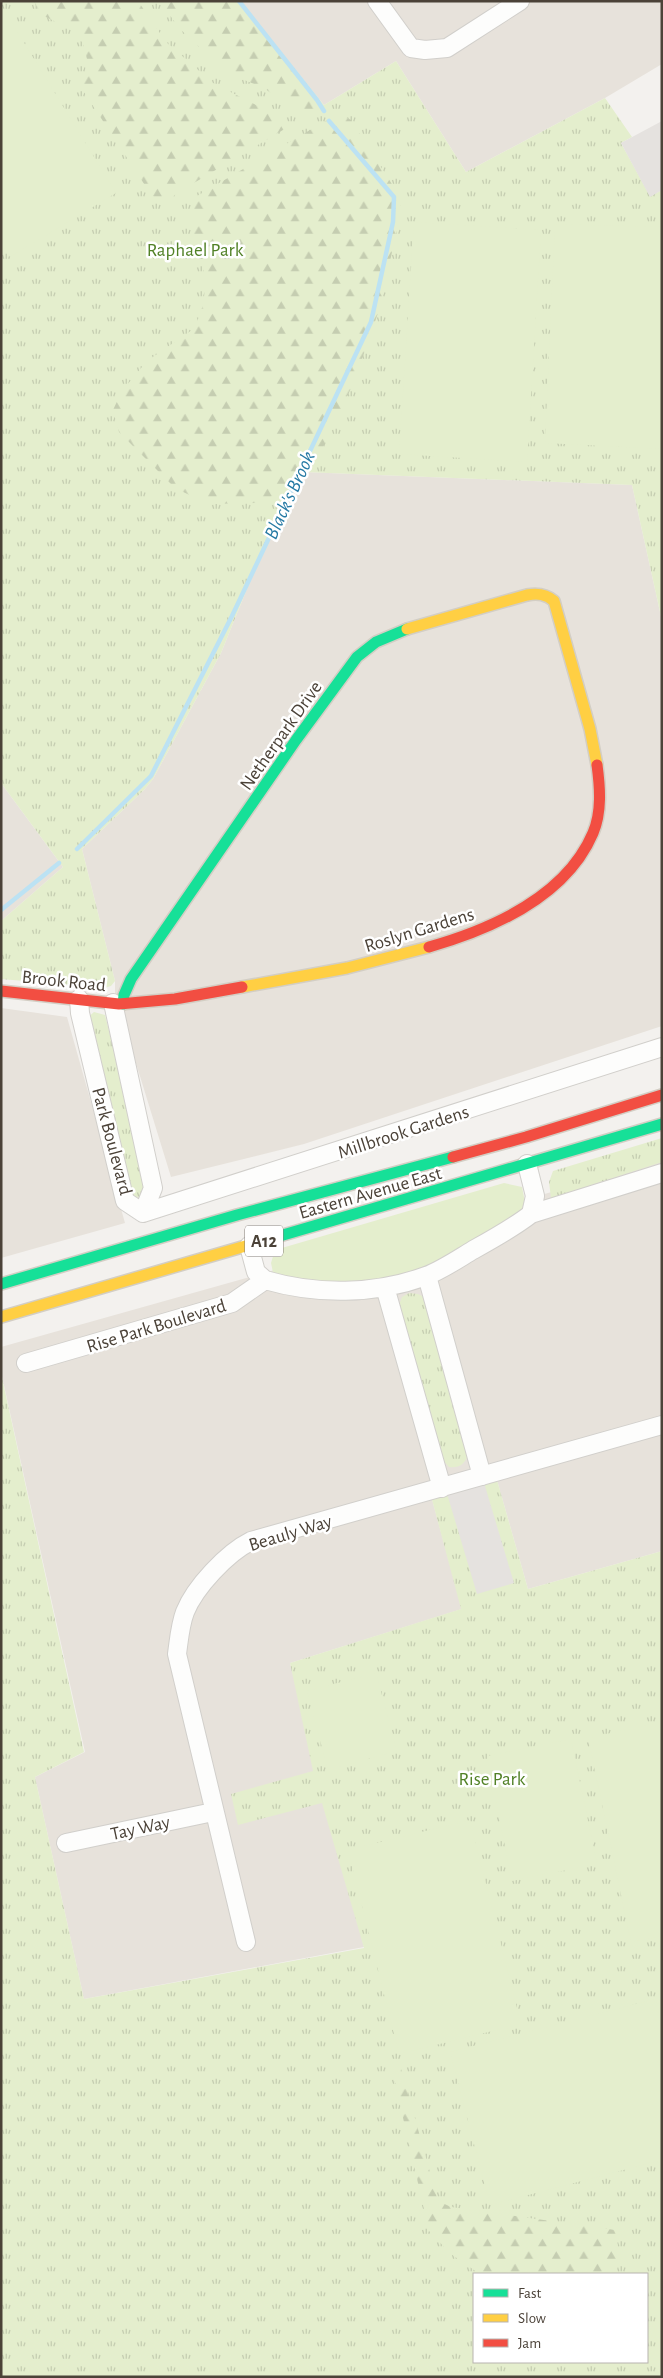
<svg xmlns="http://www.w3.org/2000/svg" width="663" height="2378" font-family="'Alegreya Sans',sans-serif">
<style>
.residential{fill:#e7e2db}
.grass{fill:url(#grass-tufts);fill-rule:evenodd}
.forest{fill:url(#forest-firs)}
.garden{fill:#e4eecd}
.parking{fill:#e5e2df}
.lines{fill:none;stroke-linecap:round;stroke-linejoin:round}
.stream{stroke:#bce2f3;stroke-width:4.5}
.street-casing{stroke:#d1cfcb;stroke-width:20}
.fast-casing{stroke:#d3cec4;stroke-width:14}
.slow-casing{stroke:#d3cec4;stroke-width:14}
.jam-casing{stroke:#d3cec4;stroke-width:14}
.street{stroke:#fdfdfc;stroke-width:18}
.fast{stroke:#16e098;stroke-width:11}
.slow{stroke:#ffcf43;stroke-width:11}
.jam{stroke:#f24e42;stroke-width:11}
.labels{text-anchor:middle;stroke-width:5;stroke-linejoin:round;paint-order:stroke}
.shield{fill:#fff;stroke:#817b74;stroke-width:1}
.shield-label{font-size:18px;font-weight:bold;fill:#4b4238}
.park-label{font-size:19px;fill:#518126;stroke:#fff}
.street-label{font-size:19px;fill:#4b4238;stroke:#fff}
.water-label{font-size:20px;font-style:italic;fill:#267aa4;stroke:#fff}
</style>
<defs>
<pattern id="grass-tufts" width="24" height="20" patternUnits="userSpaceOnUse" patternTransform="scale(1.25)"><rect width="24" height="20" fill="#e4eecd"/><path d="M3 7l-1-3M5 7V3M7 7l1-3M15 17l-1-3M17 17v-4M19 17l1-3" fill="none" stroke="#c5cdb1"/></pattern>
<pattern id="forest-firs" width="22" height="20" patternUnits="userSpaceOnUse" patternTransform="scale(1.25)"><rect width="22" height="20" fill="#e4eecd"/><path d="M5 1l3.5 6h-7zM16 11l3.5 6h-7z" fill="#c5cdb1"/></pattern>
</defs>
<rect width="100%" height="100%" fill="#f3f1ee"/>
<path class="residential" d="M 240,1 L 662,1 L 662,64 L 605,98 L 466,172 L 396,61 L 324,105 Z
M 303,472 L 632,485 L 662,621 L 662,1026 L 304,1144 L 171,1177 L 115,995 L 115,981 L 82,849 L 144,790 L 153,779 L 221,653 L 257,564 Z
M 1,783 L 63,867 L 1,921 Z
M 1,1008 L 67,1017 L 125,1223 L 1,1258 Z
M 662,1161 L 662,1551 L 528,1589 L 495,1473 L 430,1492 L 462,1609 L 290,1663 L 364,1947 L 84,1999 L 35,1777 L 85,1752 L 1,1372 L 1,1347 Z"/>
<path class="grass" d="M 1,1 L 240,1 L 324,105 L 396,61 L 466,172 L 605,98 L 632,137 L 621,143 L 650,196 L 662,190 L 662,621 L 632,485 L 303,472 L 257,564 L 221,653 L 153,779 L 144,790 L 82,849 L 115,981 L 111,986 L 104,988 L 1,979 L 1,921 L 63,867 L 1,783 Z
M 94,1012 L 105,1015 L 148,1186 L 140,1198 L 131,1196 L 86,1019 Z
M 662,1138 L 662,1162 L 551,1198 L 549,1182 L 553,1171 Z
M 409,1293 L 418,1294 L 424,1297 L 468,1456 C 463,1465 460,1468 449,1467 L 440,1457 L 399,1305 L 402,1297 Z
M 1,1373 L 84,1752 L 35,1777 L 84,1999 L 364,1948 L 322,1803 L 238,1825 L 231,1794 L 313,1771 L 290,1663 L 461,1609 L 430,1492 L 495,1473 L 528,1589 L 662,1551 L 662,2377 L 1,2377 ZM 474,2274 L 647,2274 L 647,2362 L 474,2362 Z"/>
<path class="forest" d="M 34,1 L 138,1 L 166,42 L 213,83 L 293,124 L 177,193 L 167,202 L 152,196 L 82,89 L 87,59 L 83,44 L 76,32 L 40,14 Z
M 160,1 L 239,1 L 317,100 L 324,111 L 306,119 L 264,88 L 227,73 L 179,28 Z
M 334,116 L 344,116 L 351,120 L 395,189 L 402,209 L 378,313 L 354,382 L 311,472 L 303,472 L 296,487 L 255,503 L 208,504 L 175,488 L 119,432 L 113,410 L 122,391 L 147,361 L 195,328 L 204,302 L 205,274 L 194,247 L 191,221 L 197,196 Z
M 390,2061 L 399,2061 L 438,2201 L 451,2207 L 615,2230 L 620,2257 L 616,2274 L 477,2272 L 451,2254 L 429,2231 Z
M 662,2254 L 662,2295 L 656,2265 Z"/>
<path class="garden" d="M 1,5 L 116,193 L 10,257 L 1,243 Z
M 414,222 L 541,230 L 527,462 L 399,454 Z
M 555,224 L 662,227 L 662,449 L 545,443 Z
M 504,1183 L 522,1187 L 525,1202 L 519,1215 L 431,1266 L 380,1280 L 346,1283 L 274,1277 L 271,1263 L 275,1250 Z
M 376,1673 L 397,1751 L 328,1770 L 307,1691 Z
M 662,1722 L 662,1936 L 631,1942 L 588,1738 Z
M 571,1739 L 597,1864 L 512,1881 L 487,1756 Z
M 470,1820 L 521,2024 L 399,2054 L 348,1850 Z
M 655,1999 L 662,2023 L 662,2160 L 490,2205 L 450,2052 Z"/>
<path class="parking" d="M 662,121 L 662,190 L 650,197 L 621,143 Z
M 482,1476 L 514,1583 L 477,1594 L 445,1487 Z"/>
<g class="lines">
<path class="stream" d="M 239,1 L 317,100 L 324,111
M 77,849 L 151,776 L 232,616 L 371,322 L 393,222 L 394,197 L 329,121
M 1,910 L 59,863"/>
<defs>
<path id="street" d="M 377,1 L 411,48 L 425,50 L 447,48 L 520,1
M 79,999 L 80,1013 L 125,1201 L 143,1213
M 113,1003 L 153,1188 L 143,1213
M 527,1164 L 535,1196 L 531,1214
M 143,1213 L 662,1047
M 249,1246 L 256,1272 L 265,1280
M 427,1276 L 482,1476
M 385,1287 L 442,1488
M 26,1363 L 232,1303 L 265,1280 C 317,1295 374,1295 426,1276 C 442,1270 458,1259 473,1250 C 493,1239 513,1228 531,1214 L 662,1173
M 66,1843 L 213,1812
M 246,1942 L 177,1654 C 179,1640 180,1625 185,1612 C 195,1587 227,1553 251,1541 L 662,1425"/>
<path id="fast" d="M 123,1004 L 124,995 L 131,979 L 296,740 L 357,657 L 376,642 L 407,629
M 249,1245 L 662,1124
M 1,1284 L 237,1215 L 453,1157"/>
<path id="slow" d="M 407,629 L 527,595 C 538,593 546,594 554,601 L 590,729 L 597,765
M 242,987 L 347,968 L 429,947
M 1,1317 L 249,1245"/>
<path id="jam" d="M 429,947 C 492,929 566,897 593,833 C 602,812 600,787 597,765
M 1,991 L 119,1004 L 175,999 L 242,987
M 453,1157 L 526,1137 L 662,1095"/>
</defs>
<use href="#street" class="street-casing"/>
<use href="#fast" class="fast-casing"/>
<use href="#slow" class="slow-casing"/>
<use href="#jam" class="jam-casing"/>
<use href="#street" class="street"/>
<use href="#fast" class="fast"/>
<use href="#slow" class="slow"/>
<use href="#jam" class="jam"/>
</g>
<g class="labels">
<rect class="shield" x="245" y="1225.5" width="38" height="31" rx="4"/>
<g class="shield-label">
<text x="264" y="1247">A12</text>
</g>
<g class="park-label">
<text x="195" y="256">Raphael Park</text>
<text x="492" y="1785">Rise Park</text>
</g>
<g class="street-label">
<text transform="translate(280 735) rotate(-55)" y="7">Netherpark Drive</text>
<text transform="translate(419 929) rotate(-17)" y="7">Roslyn Gardens</text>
<text transform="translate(64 980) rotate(6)" y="7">Brook Road</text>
<text transform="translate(403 1131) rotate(-18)" y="7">Millbrook Gardens</text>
<text transform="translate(113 1141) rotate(75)" y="7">Park Boulevard</text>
<text transform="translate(370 1192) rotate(-16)" y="7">Eastern Avenue East</text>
<text transform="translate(156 1325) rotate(-17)" y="7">Rise Park Boulevard</text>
<text transform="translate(290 1532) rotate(-17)" y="7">Beauly Way</text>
<text transform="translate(140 1827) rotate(-12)" y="7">Tay Way</text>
</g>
<g class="water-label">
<text transform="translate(289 495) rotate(-65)" y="7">Black's Brook</text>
</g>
</g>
<rect width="663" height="2378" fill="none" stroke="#4b4238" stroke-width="5"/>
<rect x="473" y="2273" width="175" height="90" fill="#ffffff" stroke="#b7b3af"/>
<rect x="483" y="2289" width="25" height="8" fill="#16e098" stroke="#b7b3af"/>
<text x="518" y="2298" font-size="15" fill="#4b4238">Fast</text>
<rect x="483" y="2314" width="25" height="8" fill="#ffcf43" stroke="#b7b3af"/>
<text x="518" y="2323" font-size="15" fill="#4b4238">Slow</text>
<rect x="483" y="2339" width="25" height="8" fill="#f24e42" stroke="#b7b3af"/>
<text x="518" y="2348" font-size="15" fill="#4b4238">Jam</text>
</svg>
